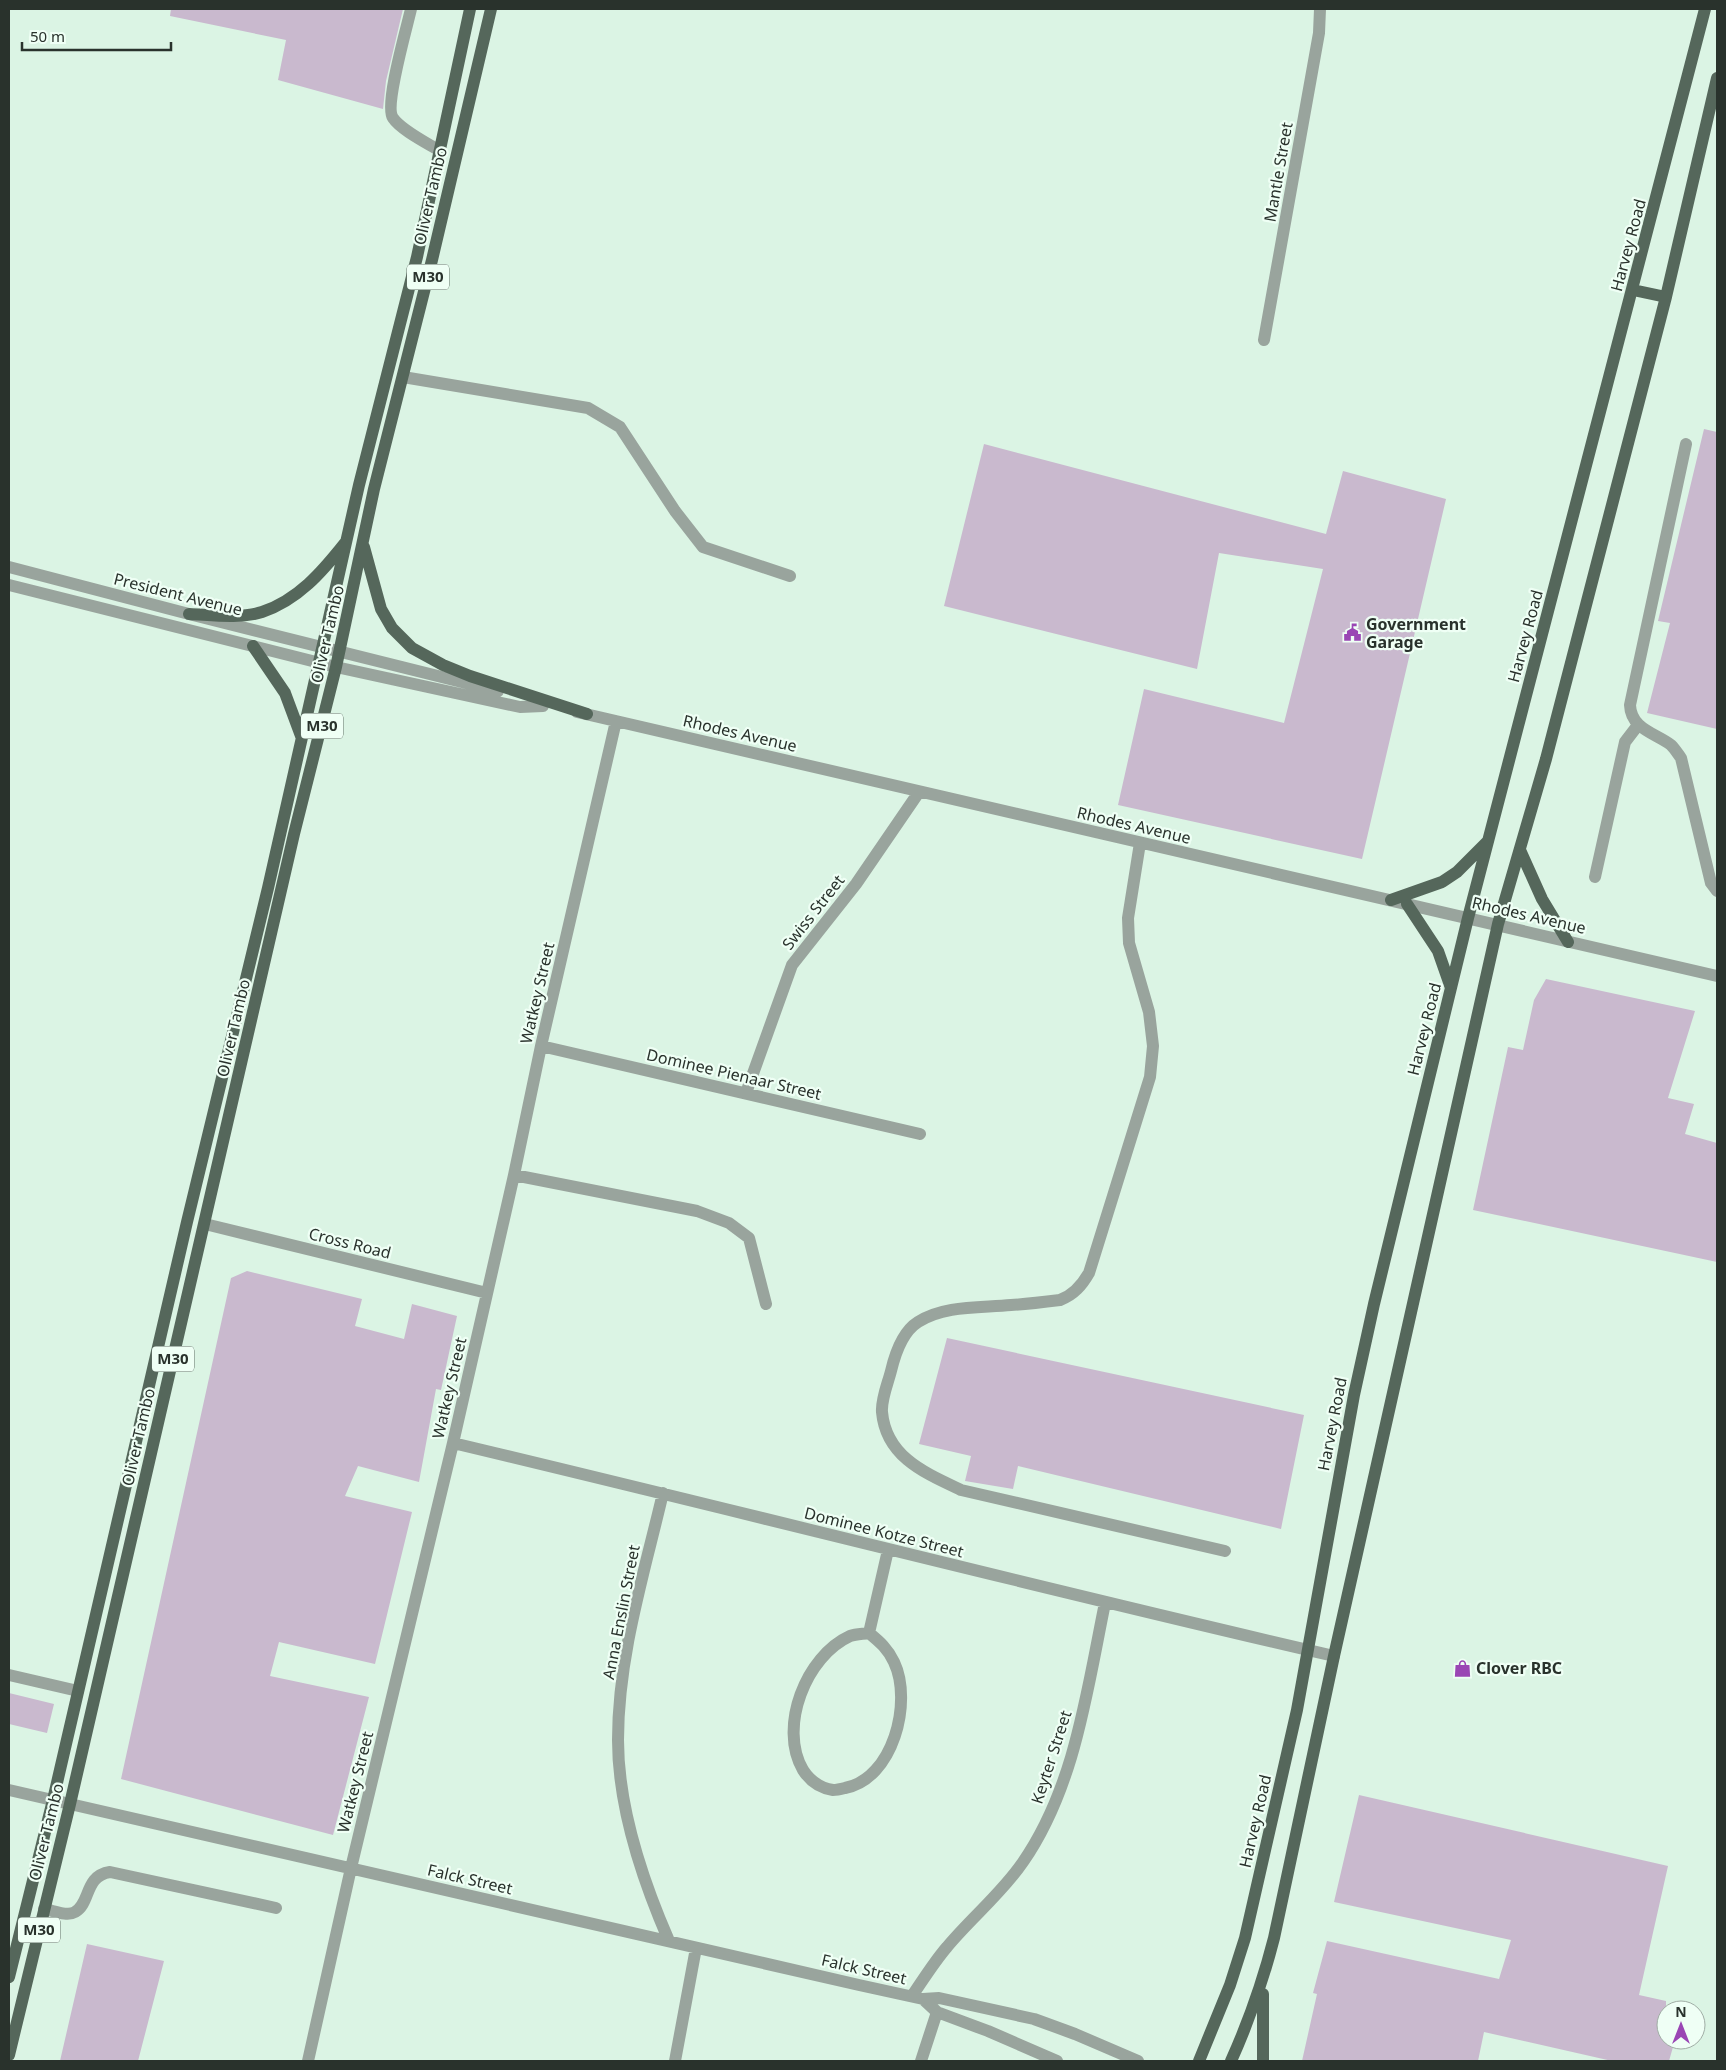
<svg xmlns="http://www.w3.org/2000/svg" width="1726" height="2070" font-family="'Noto Sans',sans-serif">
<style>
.building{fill:#c9b9ce}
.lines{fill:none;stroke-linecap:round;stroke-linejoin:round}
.minor{stroke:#99a49d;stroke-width:12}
.major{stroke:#55675b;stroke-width:12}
.labels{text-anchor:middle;stroke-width:4.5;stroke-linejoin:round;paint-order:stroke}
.shield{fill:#effff5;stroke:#647068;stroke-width:1}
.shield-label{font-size:15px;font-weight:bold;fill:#29322c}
.street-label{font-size:16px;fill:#29322c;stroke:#effff5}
.poi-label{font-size:16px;font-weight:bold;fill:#29322c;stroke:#effff5;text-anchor:start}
</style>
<rect width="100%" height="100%" fill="#dbf4e4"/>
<path class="building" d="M 171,9 L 403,9 L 386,81 L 383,109 L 278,80 L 286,40 L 170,16 Z
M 1704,429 L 1717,432 L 1717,729 L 1647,713 L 1670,623 L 1658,621 Z
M 984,444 L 1326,534 L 1343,471 L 1446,499 L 1362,859 L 1118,805 L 1144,689 L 1284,723 L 1323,569 L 1219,553 L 1197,669 L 944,606 Z
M 1546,979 L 1695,1011 L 1668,1098 L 1694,1104 L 1685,1134 L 1717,1143 L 1717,1262 L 1473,1210 L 1508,1047 L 1523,1050 L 1534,1000 Z
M 247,1271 L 362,1299 L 355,1326 L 404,1339 L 412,1304 L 457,1316 L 441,1390 L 436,1389 L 419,1482 L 358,1466 L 345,1496 L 412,1512 L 375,1664 L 279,1642 L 270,1676 L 369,1697 L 333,1835 L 121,1779 L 231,1278 Z
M 947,1338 L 1304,1415 L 1281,1529 L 1018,1466 L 1013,1489 L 965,1481 L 971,1456 L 919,1444 Z
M 9,1693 L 54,1704 L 47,1733 L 9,1724 Z
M 1359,1795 L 1668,1866 L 1639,1995 L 1666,2001 L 1666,2040 L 1675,2040 L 1669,2061 L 1612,2061 L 1484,2032 L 1478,2061 L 1302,2061 L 1317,1994 L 1313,1993 L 1327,1941 L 1499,1979 L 1511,1940 L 1334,1902 Z
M 87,1944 L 164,1961 L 138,2061 L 60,2061 Z"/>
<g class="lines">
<path class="minor" d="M 411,9 C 407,27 384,106 393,118 C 401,130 427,143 440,151
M 1264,340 L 1319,33 L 1320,9
M 403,377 L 588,408 L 620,427 L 675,511 L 703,547 L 790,576
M 1686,444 L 1630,705 C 1631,729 1655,733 1671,745 C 1675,749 1678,754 1681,758 L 1711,883 L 1717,891
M 9,567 L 189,614 L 498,691
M 9,585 L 336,667 L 520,707 L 543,706
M 577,712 L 1717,976
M 1140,843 L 1128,918 L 1129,943 L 1149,1012 L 1153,1046 L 1150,1077 L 1089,1273 C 1082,1285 1074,1295 1060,1300 C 1044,1302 1027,1304 1011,1305 C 981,1308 944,1305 918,1322 C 902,1332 895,1354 891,1371 C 888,1383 881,1399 882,1412 C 886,1457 925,1473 961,1490 L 1225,1551
M 1595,877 L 1625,742 L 1638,725
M 541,1046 L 920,1134
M 746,1093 L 792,965 L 856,884 L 919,792
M 514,1175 L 697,1211 L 729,1223 L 749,1238 L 766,1304
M 205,1224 L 487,1293
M 453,1443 C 747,1513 1039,1588 1334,1656
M 663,1493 C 644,1574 618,1656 618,1740 C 618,1808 642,1879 669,1941
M 869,1633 C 880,1642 888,1649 894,1662 C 913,1702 893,1779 845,1788 C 841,1789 837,1790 833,1790 C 820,1788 810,1781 803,1770 C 778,1727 806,1656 850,1636 C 856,1634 863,1634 869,1633 Z
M 869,1633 L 888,1550
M 9,1675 L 78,1691
M 9,1790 L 859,1985 L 923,1999 L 939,1998 L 1034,2019 L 1075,2034 L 1138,2061
M 44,1909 C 52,1910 67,1917 75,1912 C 91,1903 84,1876 110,1872 L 276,1908
M 912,1996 C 923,1980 934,1962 947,1947 C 971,1918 1002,1893 1023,1862 C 1075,1787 1087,1690 1105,1603
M 923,1999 L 937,2012 L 988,2031 L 1057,2061
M 308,2061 L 351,1868 L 453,1443 L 514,1175 L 541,1046 L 616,721
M 675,2061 L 696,1948
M 921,2061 L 937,2012"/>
<path class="major" d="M 1633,290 L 1666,297
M 364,547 L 381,609 L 392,628 L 412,648 L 443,665 L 470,676 L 587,714
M 189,614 C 212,615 240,619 262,612 C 298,600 322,572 345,543
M 253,646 L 285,693 L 301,736
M 1520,850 L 1542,899 L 1568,942
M 1391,900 L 1442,882 L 1457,872 L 1487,842
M 1407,904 L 1438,951 L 1451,988
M 9,1977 L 53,1800 L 187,1222 L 268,888 L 359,485 L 417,257 L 470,9
M 9,2055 L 70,1804 L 294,834 L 336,667 L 374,489 L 432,260 L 491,9
M 1199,2061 L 1230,1985 L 1245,1938 L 1297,1710 L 1354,1395 L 1374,1304 L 1468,918 L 1705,9
M 1231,2061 C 1249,2021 1263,1981 1274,1938 L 1334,1656 L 1498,924 L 1546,759 L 1666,297 L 1717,78
M 1263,2061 L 1263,1994"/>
</g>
<defs>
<symbol id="civic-bare" viewBox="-9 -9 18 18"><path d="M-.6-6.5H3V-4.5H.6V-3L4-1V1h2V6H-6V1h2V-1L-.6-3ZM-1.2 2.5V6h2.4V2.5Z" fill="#9a46b4" stroke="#effff5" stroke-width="2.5" paint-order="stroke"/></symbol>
<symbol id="shop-bare" viewBox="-9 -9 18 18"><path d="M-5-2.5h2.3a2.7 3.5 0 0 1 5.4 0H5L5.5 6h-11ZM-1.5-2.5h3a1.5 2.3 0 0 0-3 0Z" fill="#9a46b4" stroke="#effff5" stroke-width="2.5" paint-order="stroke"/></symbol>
</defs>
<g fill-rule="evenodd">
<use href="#civic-bare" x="1340" y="620" width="25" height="25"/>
<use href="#shop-bare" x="1450" y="1656" width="25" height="25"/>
</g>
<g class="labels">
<g class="shield">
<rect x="407" y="264.5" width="42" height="25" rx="4"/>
<rect x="301" y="713.5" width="42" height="25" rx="4"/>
<rect x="152" y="1346.5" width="42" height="25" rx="4"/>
<rect x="18" y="1917.5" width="42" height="25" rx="4"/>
</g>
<g class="shield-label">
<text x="428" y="282">M30</text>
<text x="322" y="731">M30</text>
<text x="173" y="1364">M30</text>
<text x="39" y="1935">M30</text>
</g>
<g class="street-label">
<text transform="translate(1278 172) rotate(-80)" y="6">Mantle Street</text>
<text transform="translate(430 196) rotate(-77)" y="6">Oliver Tambo</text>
<text transform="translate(1628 245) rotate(-75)" y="6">Harvey Road</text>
<text transform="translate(178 594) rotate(14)" y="6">President Avenue</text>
<text transform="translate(327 634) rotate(-77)" y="6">Oliver Tambo</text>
<text transform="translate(1525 636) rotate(-75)" y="6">Harvey Road</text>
<text transform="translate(740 733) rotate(13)" y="6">Rhodes Avenue</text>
<text transform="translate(1134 825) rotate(13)" y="6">Rhodes Avenue</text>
<text transform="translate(813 912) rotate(-52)" y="6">Swiss Street</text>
<text transform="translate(1529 915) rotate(13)" y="6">Rhodes Avenue</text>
<text transform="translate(537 993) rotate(-77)" y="6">Watkey Street</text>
<text transform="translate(233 1028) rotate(-77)" y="6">Oliver Tambo</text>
<text transform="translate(1424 1029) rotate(-76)" y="6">Harvey Road</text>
<text transform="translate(734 1074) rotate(13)" y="6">Dominee Pienaar Street</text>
<text transform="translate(350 1243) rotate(14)" y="6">Cross Road</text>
<text transform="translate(449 1388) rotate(-77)" y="6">Watkey Street</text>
<text transform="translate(1332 1424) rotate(-79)" y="6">Harvey Road</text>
<text transform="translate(138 1437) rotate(-77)" y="6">Oliver Tambo</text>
<text transform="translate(884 1532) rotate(14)" y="6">Dominee Kotze Street</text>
<text transform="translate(621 1612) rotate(-79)" y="6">Anna Enslin Street</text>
<text transform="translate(1051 1757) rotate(-72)" y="6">Keyter Street</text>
<text transform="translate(355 1782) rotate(-76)" y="6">Watkey Street</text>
<text transform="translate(1255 1821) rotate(-77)" y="6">Harvey Road</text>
<text transform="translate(46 1832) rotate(-76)" y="6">Oliver Tambo</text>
<text transform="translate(470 1879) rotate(13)" y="6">Falck Street</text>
<text transform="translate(864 1969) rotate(13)" y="6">Falck Street</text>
</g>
<g class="poi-label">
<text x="1366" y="630">Government<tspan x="1366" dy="18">Garage</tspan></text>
<text x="1476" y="1674">Clover RBC</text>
</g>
</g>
<rect width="1726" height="2070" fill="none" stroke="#29322c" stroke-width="20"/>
<g transform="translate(1681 2025)"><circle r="24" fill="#effff5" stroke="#a0ada5"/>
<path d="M0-4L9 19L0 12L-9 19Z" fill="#9a46b4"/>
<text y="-8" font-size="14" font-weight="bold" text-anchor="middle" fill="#29322c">N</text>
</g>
<path d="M22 42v8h149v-8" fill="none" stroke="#29322c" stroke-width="2.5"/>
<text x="30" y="42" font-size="15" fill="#29322c" stroke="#effff5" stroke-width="4" paint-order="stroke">50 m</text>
</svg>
